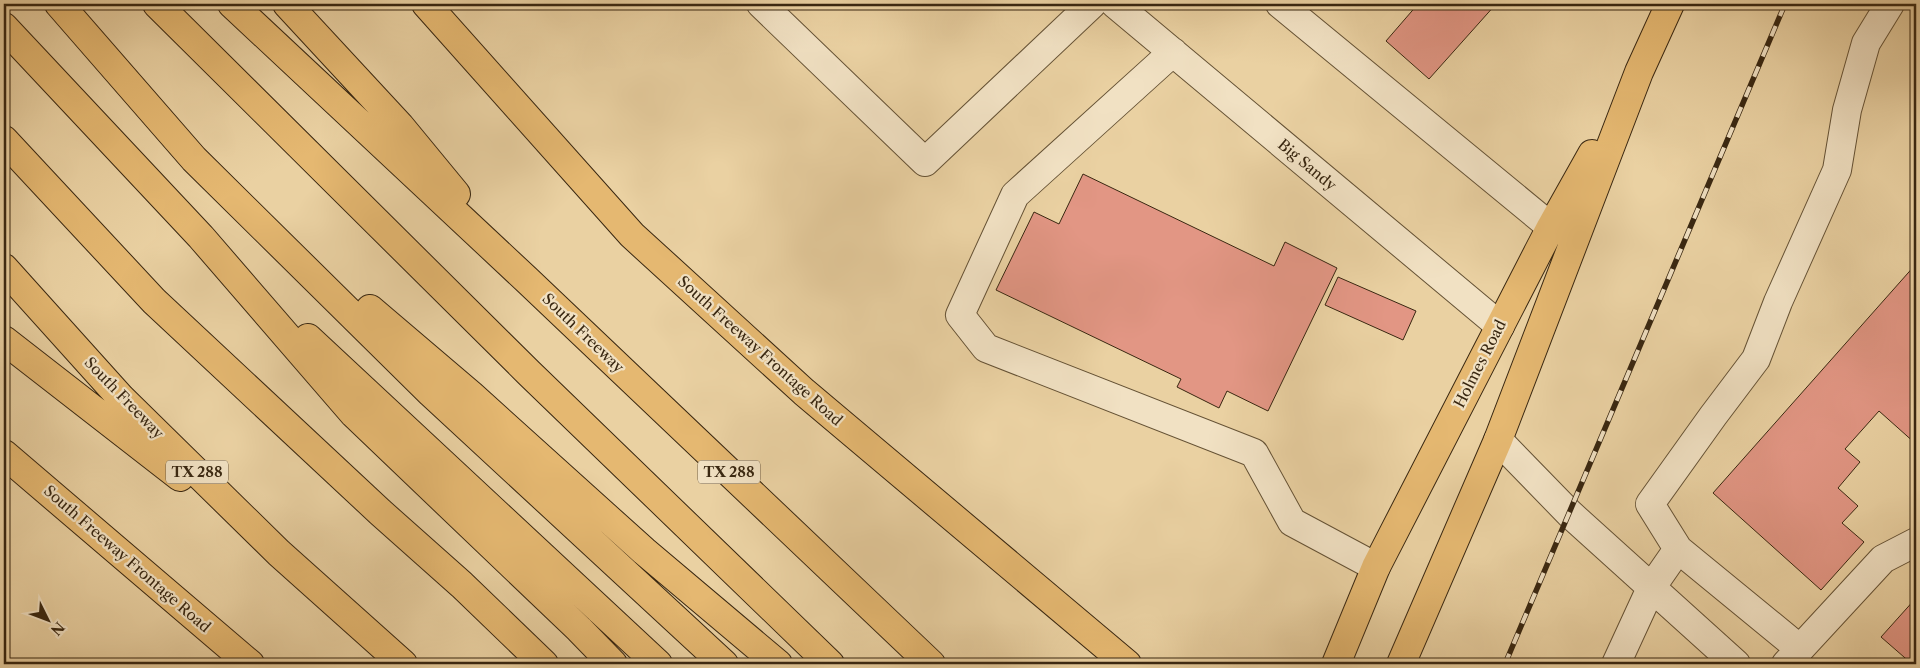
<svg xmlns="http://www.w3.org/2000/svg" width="1920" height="668" font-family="'Libre Caslon Text',serif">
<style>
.building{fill:#e29684;stroke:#392711}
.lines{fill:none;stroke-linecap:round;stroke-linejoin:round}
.minor-casing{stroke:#655235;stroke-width:30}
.major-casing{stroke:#392711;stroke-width:30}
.highway-casing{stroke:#392711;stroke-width:30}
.minor{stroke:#f1e1c3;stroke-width:28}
.major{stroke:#e5b871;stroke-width:28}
.highway{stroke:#e5b871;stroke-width:28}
.rail-casing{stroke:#392711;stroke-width:5.5}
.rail{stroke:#f1e1c3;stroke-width:4;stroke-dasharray:11;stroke-linecap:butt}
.labels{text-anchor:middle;stroke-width:4.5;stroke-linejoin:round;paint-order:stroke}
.shield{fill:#f1e1c3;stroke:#705f46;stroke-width:1}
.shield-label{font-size:14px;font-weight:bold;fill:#392711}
.street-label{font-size:15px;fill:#392711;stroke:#f1e1c3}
</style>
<rect width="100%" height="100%" fill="#ead1a2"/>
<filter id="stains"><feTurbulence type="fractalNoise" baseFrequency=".004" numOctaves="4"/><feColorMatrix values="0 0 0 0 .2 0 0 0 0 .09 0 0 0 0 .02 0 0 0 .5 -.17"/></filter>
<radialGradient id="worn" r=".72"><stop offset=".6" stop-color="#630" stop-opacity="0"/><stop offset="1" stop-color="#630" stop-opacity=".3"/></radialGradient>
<path class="building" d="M 1418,4 L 1496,4 L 1429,79 L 1386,41 Z
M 1083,174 L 1274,266 L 1285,242 L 1337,268 L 1268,411 L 1227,391 L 1219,408 L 1177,387 L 1181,379 L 996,290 L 1034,212 L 1059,224 Z
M 1916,264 L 1916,444 L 1879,411 L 1845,449 L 1860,462 L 1838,488 L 1858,506 L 1842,523 L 1864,542 L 1821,590 L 1713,493 Z
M 1338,277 L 1416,311 L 1403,340 L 1325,305 Z
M 1916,598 L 1916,664 L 1912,664 L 1881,637 Z"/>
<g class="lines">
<defs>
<path id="minor" d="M 761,4 L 925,162 L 1092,4
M 1115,4 L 1500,326
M 1280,4 L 1551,227
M 1173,52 L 1015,195 L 960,315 L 986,348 L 1254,453 L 1292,522 L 1376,567
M 1498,440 L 1569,513 L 1736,664
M 1800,649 L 1678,549 L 1650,504 L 1713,416 L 1756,359 L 1778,302 L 1837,170 L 1847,110 L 1866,43 L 1890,4
M 1616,664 L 1651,588 L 1678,549
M 1786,664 L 1883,559 L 1916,542"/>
<path id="major" d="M 426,4 L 632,235 L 804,392 L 1127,664
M 4,454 L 250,664
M 1336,664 L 1376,567 L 1551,227 L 1592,154
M 1401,664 L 1498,440 L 1639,72 L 1670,4"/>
<path id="highway" d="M 59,4 L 194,159 L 431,393 L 724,664
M 157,4 L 529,373 L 830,664
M 232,4 L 527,280 L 931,664
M 287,4 L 400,126 L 456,194
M 4,27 L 201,237 L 354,414 L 579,629 L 613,664
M 4,140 L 154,301 L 380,512 L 462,585 L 544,664
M 4,268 L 121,398 L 279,553 L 403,664
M 370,309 L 471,395 L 644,551 L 778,664
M 308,338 L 658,664
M 4,340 L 180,477"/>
</defs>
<use href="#minor" class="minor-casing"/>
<use href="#major" class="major-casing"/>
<use href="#highway" class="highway-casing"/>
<use href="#minor" class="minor"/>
<use href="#major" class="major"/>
<use href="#highway" class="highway"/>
<defs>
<path id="rail" d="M 1505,664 L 1785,4"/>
</defs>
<use href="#rail" class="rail-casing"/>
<use href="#rail" class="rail"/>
</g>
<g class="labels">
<g class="shield">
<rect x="166" y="460.5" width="62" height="23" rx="4"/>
<rect x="698" y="460.5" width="62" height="23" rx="4"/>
</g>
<g class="shield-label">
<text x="197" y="477">TX 288</text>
<text x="729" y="477">TX 288</text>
</g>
<g class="street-label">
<text transform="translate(1307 165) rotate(40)" y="5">Big Sandy</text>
<text transform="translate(583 333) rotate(44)" y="5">South Freeway</text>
<text transform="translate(760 351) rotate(42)" y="5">South Freeway Frontage Road</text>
<text transform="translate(1480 364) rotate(-63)" y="5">Holmes Road</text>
<text transform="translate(124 398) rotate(46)" y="5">South Freeway</text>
<text transform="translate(127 559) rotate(41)" y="5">South Freeway Frontage Road</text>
</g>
</g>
<rect width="1920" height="668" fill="none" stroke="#ead1a2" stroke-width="20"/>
<rect x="5" y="5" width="1910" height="658" fill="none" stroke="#392711" stroke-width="2.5"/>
<rect x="10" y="10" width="1900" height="648" fill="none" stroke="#392711"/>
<g transform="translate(48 620) rotate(132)" stroke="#f1e1c3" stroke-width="4" paint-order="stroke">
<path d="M0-4L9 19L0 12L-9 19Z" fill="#392711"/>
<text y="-8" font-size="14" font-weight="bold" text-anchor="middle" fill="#392711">N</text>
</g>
<rect width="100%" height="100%" filter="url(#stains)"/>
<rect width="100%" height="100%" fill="url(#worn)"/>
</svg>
